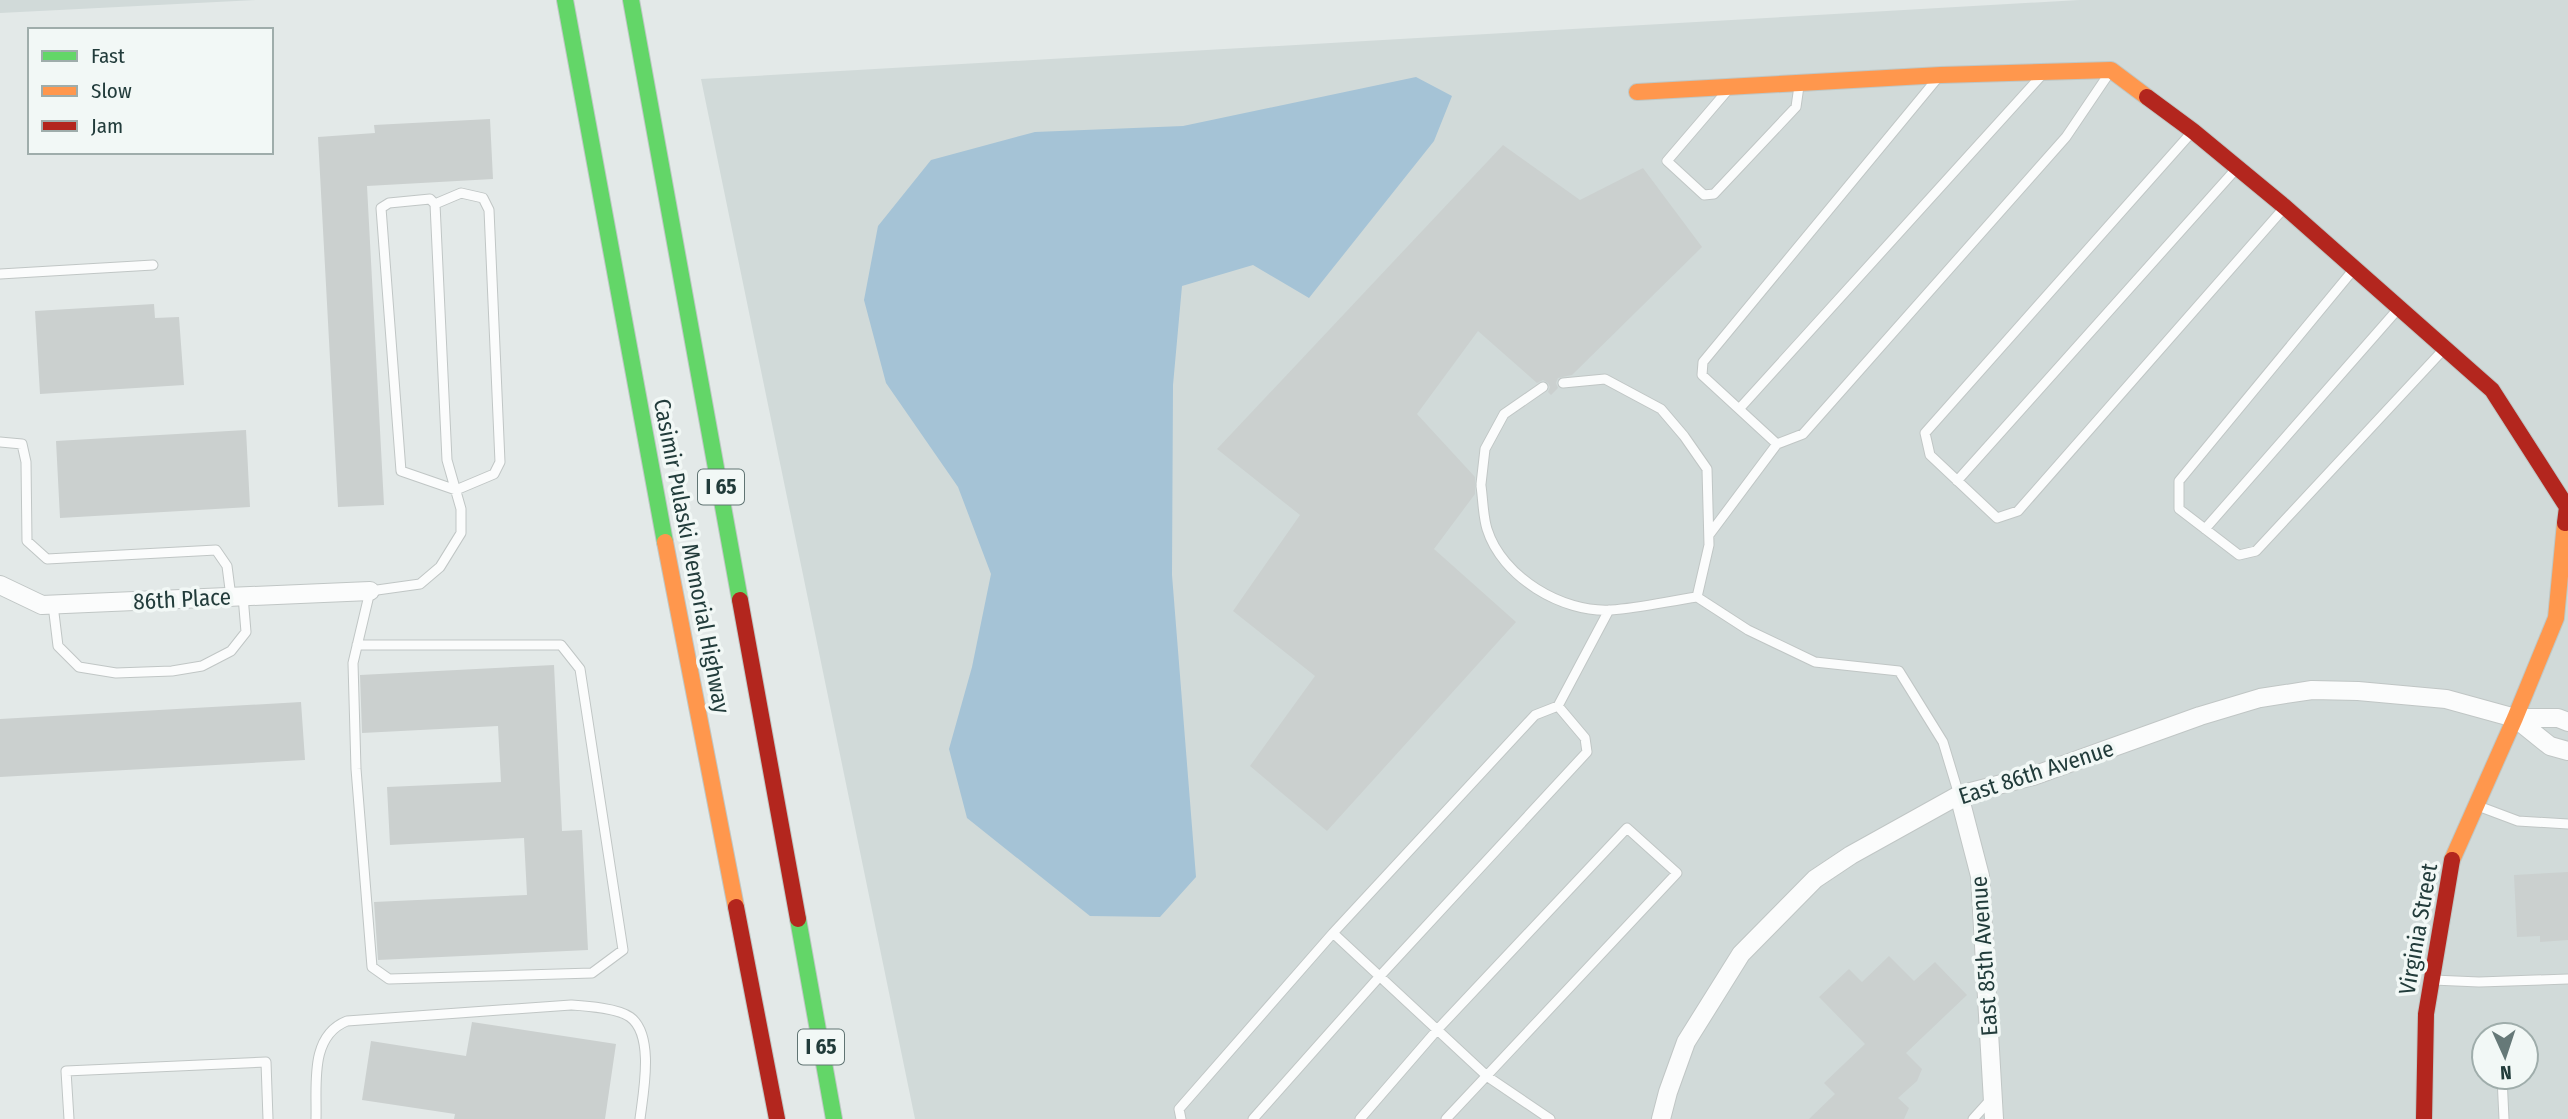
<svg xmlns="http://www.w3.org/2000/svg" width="2568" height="1119" font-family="'Fira Sans Condensed',sans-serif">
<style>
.built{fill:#d1dad9;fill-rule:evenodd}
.water{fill:#a5c3d6}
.building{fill:#cbd0cf}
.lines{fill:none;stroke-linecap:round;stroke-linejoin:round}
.lane-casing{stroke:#c0c6c5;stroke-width:11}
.street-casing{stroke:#c0c6c5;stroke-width:20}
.fast-casing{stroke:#bfc7c5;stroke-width:18}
.slow-casing{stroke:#bfc7c5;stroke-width:18}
.jam-casing{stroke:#bfc7c5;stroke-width:18}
.lane{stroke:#fbfcfc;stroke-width:9}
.street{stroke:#fbfcfc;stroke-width:18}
.fast{stroke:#63d668;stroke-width:16}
.slow{stroke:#ff974d;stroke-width:16}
.jam{stroke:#b3261e;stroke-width:16}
.labels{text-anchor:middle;stroke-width:7;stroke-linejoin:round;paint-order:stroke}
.shield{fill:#f2f8f6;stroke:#607473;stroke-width:2}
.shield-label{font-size:21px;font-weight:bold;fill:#223c3b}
.street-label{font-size:23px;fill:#223c3b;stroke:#f2f8f6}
</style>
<rect width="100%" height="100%" fill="#e3e9e8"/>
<path class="built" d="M 0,0 L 256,0 L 0,13 Z
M 2079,0 L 2568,0 L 2568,1119 L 915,1119 L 701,79 ZM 2484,1035 L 2526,1035 L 2526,1077 L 2484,1077 Z"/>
<path class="water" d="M 1416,77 L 1452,96 L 1434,141 L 1309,298 L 1253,265 L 1182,286 L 1173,385 L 1172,575 L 1196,877 L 1160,917 L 1090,916 L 967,818 L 949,749 L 972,667 L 991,574 L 958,487 L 886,383 L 864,300 L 878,226 L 931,160 L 1035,132 L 1183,126 Z"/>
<path class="building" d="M 490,119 L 493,179 L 367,186 L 384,505 L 338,507 L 318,137 L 375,133 L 374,125 Z
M 1503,145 L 1580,200 L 1643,168 L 1702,247 L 1572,375 L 1558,378 L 1556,383 L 1558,388 L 1551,395 L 1548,392 L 1550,387 L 1548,383 L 1543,380 L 1537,383 L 1478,331 L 1417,414 L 1475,477 L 1475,494 L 1434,549 L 1516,622 L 1327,831 L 1250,766 L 1315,676 L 1233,611 L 1300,515 L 1217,449 Z
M 154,304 L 155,318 L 179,317 L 184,385 L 40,394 L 35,311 Z
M 246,430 L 250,507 L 60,518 L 56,441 Z
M 554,665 L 562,831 L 582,830 L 588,950 L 378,960 L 374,902 L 527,895 L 524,838 L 390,845 L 387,787 L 501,782 L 498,726 L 362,733 L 360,675 Z
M 301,702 L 305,760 L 0,777 L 0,719 Z
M 2568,872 L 2568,940 L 2540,942 L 2540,936 L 2517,937 L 2514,875 Z
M 1889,956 L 1914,981 L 1935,962 L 1967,995 L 1906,1053 L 1922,1069 L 1917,1081 L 1898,1098 L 1909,1108 L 1904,1119 L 1809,1119 L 1835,1094 L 1824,1083 L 1865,1044 L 1819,997 L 1849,969 L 1862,982 Z
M 472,1022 L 616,1044 L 605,1119 L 454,1119 L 455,1114 L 362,1100 L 371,1041 L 466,1056 Z"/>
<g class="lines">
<defs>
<path id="lane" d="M 1936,80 L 1703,362 L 1702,375 L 1777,444 L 1803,434 L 2066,137 L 2108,75
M 1727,91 L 1667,161 L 1704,195 L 1714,194 L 1796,107 L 1799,86
M 2192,132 L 1925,433 L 1930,455 L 1997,518 L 2018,511 L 2284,208
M 2354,269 L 2179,481 L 2179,509 L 2239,555 L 2256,551 L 2444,349
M 0,274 L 153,265
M 1740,408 L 2040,77
M 0,442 L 22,444 L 26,462 L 27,541 L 47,559 L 216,550 L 227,566 L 231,597
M 1957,481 L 2236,169
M 1481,484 L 1485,449 L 1504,414 L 1543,387
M 1481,486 C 1483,500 1483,516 1487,529 C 1502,577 1562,613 1611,610 C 1640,608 1669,601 1697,597 L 1709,545 L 1707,469 L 1684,436 L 1661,409 L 1605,379 L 1563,383
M 2205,529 L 2398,309
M 1709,535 L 1777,444
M 1697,597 L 1748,630 L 1815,662 L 1899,671 L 1943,742 L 1959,795
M 53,605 L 58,646 L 79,667 L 116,673 L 172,671 L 202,666 L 231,651 L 246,632 L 243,596
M 357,645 L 561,645 L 580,669 L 623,950 L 592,973 L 389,979 L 372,967 L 356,769 L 353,663 L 370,591 L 420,584 L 440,567 L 461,533 L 461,509 L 447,460 L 435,204 L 430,199 L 389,203 L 381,208 L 401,471 L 456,490 L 494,474 L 500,462 L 489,210 L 483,198 L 461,193 L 435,204
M 1558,706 L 1609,610
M 2478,806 L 2518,821 L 2568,824
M 2433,980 L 2479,982 L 2568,979
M 2500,1029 L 2501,1035
M 2502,1077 L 2504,1119
M 69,1119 L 66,1071 L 266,1062 L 268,1119
M 316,1119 C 317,1085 309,1036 347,1021 L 571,1005 C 586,1006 618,1008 630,1017 C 655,1035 643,1094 640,1119
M 1181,1119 L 1179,1109 L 1333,933 L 1488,1077 L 1550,1119
M 1253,1119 L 1380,976 L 1587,752 L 1585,738 L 1558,706 L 1535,715 L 1333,933
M 1360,1119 L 1437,1030 L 1627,828 L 1677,873 L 1446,1119
M 1973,1119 L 1992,1098"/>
<path id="street" d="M 0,585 L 42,605 L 370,591
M 2515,718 L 2550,746 L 2568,751
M 1959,795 L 1980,876 L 1994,1119
M 1661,1119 L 1668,1092 L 1686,1042 L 1741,954 L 1815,879 L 1851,855 L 1959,795 L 2033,776 L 2200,716 L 2260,698 L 2312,690 L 2358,691 L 2446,699 L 2515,718 L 2558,718 L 2568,722"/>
<path id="fast" d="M 565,0 L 665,542
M 631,0 L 740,600
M 798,919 L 834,1119"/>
<path id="slow" d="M 1637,92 L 1941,75 L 2111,70 L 2147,97
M 665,542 L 736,907
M 2452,860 L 2515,718 L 2556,618 L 2565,523"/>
<path id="jam" d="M 2147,97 L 2193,131 L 2285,207 L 2492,390 L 2567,507 L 2565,523
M 740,600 L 798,919
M 736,907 L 777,1119
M 2424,1119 L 2426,1014 L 2452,860"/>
</defs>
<use href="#lane" class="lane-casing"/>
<use href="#street" class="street-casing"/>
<use href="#fast" class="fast-casing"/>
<use href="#slow" class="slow-casing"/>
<use href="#jam" class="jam-casing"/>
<use href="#lane" class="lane"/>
<use href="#street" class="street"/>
<use href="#fast" class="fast"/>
<use href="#slow" class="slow"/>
<use href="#jam" class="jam"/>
</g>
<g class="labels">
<g class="shield">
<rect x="698" y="469.5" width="46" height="35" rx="5"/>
<rect x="798" y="1029.5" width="46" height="35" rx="5"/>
</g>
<g class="shield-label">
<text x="721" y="494">I 65</text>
<text x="821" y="1054">I 65</text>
</g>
<g class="street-label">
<text transform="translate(692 556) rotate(79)" y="8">Casimir Pulaski Memorial Highway</text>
<text transform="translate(182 599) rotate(-3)" y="8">86th Place</text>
<text transform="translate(2036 772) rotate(-18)" y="8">East 86th Avenue</text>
<text transform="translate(2418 929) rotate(-80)" y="8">Virginia Street</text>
<text transform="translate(1984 956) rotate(-94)" y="8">East 85th Avenue</text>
</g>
</g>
<rect x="28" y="28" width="245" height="126" fill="#f2f8f6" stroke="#9fadab" stroke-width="2"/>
<rect x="42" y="51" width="35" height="10" fill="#63d668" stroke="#9fadab" stroke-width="2"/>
<text x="91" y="63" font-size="21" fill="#223c3b">Fast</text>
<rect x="42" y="86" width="35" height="10" fill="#ff974d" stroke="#9fadab" stroke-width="2"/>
<text x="91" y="98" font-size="21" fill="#223c3b">Slow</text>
<rect x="42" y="121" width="35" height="10" fill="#b3261e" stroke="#9fadab" stroke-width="2"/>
<text x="91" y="133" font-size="21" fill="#223c3b">Jam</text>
<g transform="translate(2505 1056) rotate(177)"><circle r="33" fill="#f2f8f6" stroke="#9fadab" stroke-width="2"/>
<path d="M0-5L12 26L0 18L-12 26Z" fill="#667978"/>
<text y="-10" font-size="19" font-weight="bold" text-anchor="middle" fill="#223c3b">N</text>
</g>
</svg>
